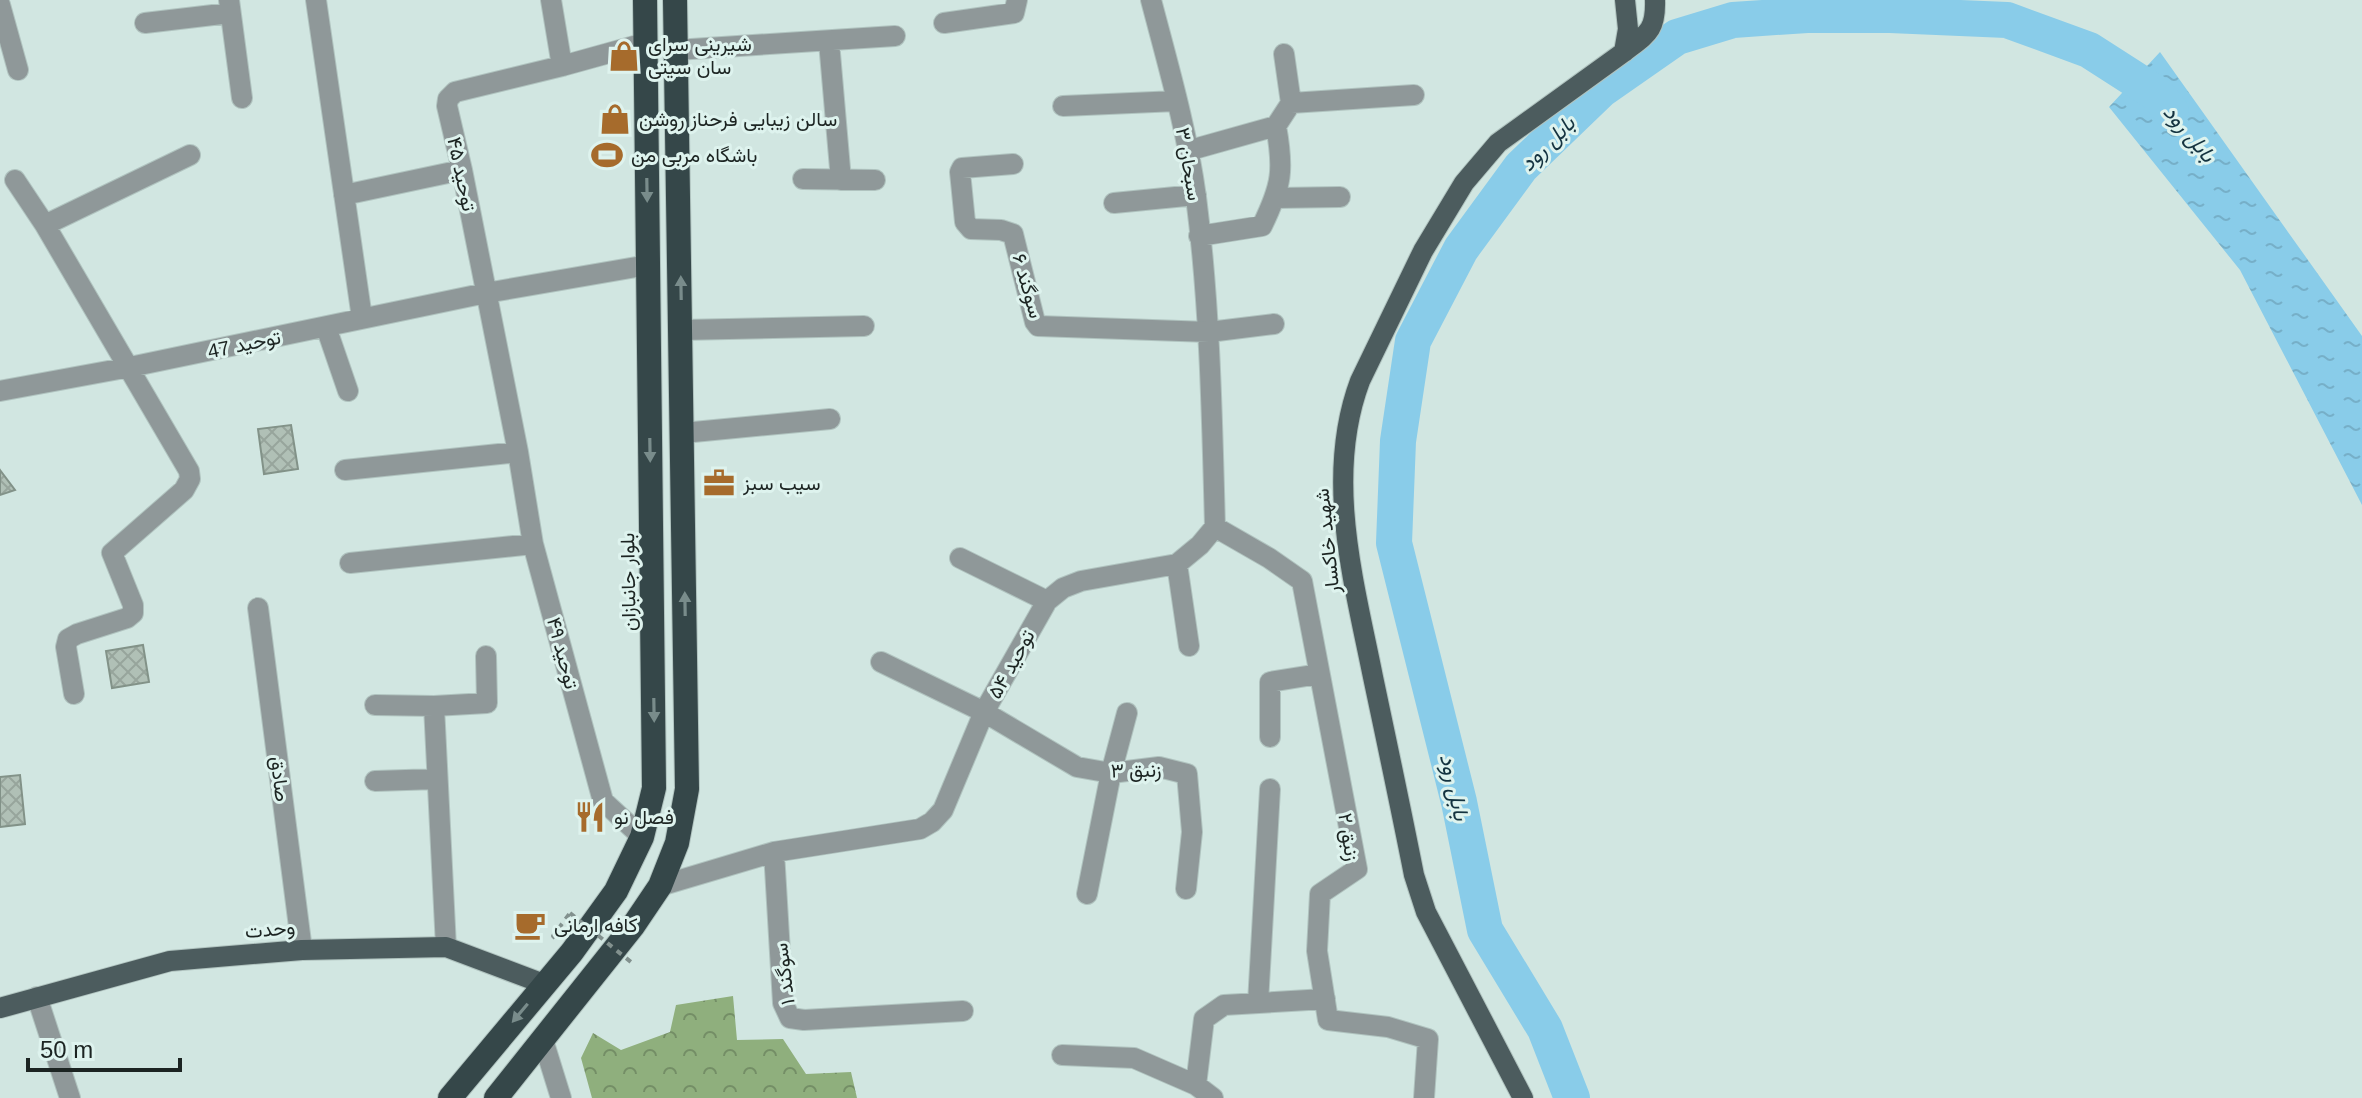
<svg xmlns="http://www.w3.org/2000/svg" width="2362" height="1098" font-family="Helvetica,Vazirmatn,sans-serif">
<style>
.forest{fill:url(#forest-crowns)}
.water{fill:url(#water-ripples)}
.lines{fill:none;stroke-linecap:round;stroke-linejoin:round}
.river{stroke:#89cce9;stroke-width:36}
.building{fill:url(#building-cross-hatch);stroke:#829288;stroke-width:2}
.minor-casing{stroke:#b0c3bf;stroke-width:22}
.major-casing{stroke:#b0c3bf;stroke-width:22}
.highway-casing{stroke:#b0c3bf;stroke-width:26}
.path{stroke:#82918e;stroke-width:4;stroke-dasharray:6 6;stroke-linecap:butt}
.minor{stroke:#8f9899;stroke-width:20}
.major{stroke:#4c5c5e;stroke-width:20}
.highway{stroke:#354749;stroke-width:24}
.path-bridge{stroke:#82918e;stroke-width:4;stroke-dasharray:6 6;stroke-linecap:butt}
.oneway{fill:#798c8b}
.labels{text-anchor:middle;stroke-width:6;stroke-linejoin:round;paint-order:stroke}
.poi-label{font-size:20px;fill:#1c2422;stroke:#def3ee;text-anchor:start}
.street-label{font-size:20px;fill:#1c2422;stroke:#def3ee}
.water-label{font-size:22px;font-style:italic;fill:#143340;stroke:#def3ee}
</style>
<defs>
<pattern id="forest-crowns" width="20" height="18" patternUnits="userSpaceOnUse" patternTransform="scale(2)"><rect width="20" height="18" fill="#8faf7d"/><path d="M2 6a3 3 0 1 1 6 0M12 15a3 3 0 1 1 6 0" fill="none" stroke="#748e66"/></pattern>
<pattern id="water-ripples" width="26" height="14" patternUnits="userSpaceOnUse" patternTransform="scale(2)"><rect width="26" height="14" fill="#89cce9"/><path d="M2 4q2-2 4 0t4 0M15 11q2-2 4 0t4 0" fill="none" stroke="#76afc8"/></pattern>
<pattern id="building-cross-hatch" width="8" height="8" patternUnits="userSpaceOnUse" patternTransform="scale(2)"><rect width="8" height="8" fill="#b0c0b6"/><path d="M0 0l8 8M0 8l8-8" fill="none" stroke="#97a59c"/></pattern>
</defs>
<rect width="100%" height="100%" fill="#d1e6e1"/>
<path class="forest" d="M 733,996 L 737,1040 L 783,1039 L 806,1074 L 851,1072 L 857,1098 L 592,1098 L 581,1058 L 593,1033 L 621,1050 L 670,1032 L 676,1005 Z"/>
<path class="water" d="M 2160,52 L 2362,336 L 2362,505 L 2240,270 L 2109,107 Z"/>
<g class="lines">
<path class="river" d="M 1572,1098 L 1545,1029 L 1485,930 L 1459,802 L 1394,543 L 1398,441 L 1413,341 L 1461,249 L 1521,167 L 1601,90 L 1677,37 L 1733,20 L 1807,15 L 1890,15 L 2007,20 L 2089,50 L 2156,93 L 2171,111"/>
</g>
<path class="building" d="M 291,425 L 298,469 L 264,474 L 258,429 Z
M 0,470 L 15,490 L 0,495 Z
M 143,645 L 149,682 L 112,688 L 106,651 Z
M 20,775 L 25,824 L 0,827 L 0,777 Z"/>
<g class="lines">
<defs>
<path id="minor" d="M 229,0 L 242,98
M 316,0 L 362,318
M 551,0 L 562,66
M 0,5 L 18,70
M 145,23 L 230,13
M 944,23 L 1014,13 L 1017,0
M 829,42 L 841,180
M 676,50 L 895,36
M 1291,103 L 1414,95
M 1063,106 L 1177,101
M 1187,151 L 1276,126
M 1013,164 L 962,168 L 960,172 L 965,222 L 971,229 L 1001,230 L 1013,234 L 1035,322 L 1038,326 L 1209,332 L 1274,324
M 803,179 L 875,180
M 15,180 L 45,225
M 344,195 L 462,170
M 1276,198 L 1340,197
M 1114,203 L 1196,195
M 1199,236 L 1262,226 C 1282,185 1284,170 1276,126 L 1291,103 L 1284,54
M 326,327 L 348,391
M 681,330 L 864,326
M 0,391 L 130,367 L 486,293 L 648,265
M 683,433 L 830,419
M 345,470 L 518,452
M 1215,527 L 1269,558 L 1302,581 L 1357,869 L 1320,894 L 1317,951 L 1328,1020 L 1388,1027 L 1428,1039 L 1424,1098
M 960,558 L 1047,601
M 350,563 L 533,544
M 1177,564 L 1189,646
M 258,608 L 302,950
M 881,662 L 984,712 L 1077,767 L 1111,773 L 1159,767 L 1187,774 L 1192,832 L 1186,889
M 74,694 L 66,647 L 68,639 L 77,634 L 127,618 L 133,613 L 133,605 L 112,553 L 184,490 L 190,479 L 189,471 L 45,225 L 190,155
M 375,705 L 434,706 L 487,703 L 486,656
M 434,706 L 446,947
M 1270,737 L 1270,682 L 1319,674
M 375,781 L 437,779
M 642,837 L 603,801 L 533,544 L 518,452 L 462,170 L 447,106 L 448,99 L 455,92 L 562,66 L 645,43
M 774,852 L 783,1003 L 790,1018 L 804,1020 L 963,1011
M 660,886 L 774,852 L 920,829 L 932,822 L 943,810 L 984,712 L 1047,601 L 1063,588 L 1081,581 L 1177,564 L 1200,545 L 1215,527 C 1212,416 1210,306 1196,197 C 1187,130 1168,65 1151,0
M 1087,894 L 1111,773 L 1127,713
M 37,997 L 70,1098
M 1258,1003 L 1270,789
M 543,1040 L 561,1098
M 1062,1055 L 1134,1058 L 1196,1085
M 1213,1098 L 1196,1085 L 1204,1019 L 1224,1005 L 1325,999"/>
<path id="major" d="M 1625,0 L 1628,29 L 1624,52 C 1647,34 1656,31 1655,0
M 0,1008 L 170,961 L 302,950 L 446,947 L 544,984
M 1523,1098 L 1426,912 L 1414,875 C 1401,809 1387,743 1373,677 C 1354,582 1324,477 1360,381 L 1423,251 L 1464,183 L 1498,143 L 1624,52"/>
<path id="highway" d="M 450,1098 L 572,952 L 616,891 L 642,837 L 654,788 L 645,0
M 496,1098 L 633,926 L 660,886 L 677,843 L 687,789 L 675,0"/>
</defs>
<use href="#minor" class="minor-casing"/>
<use href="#major" class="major-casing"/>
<use href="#highway" class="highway-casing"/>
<path class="path" d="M 555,938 L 553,936 L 570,913"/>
<use href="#minor" class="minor"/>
<use href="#major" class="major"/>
<use href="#highway" class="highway"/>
<path class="path-bridge" d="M 570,913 L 631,962"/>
</g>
<defs><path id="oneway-solid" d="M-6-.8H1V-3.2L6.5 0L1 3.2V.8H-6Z" transform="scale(2)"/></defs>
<g class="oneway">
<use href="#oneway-solid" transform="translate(647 190) rotate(89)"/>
<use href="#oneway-solid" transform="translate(681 288) rotate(-91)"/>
<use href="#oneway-solid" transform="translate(650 450) rotate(89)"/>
<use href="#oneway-solid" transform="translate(685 604) rotate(-91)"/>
<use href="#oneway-solid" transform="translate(654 710) rotate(89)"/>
<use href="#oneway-solid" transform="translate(520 1013) rotate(130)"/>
</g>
<defs>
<symbol id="shop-bare" viewBox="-9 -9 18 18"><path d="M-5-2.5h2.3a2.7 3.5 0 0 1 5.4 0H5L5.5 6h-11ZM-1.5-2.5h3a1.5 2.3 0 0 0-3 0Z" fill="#a66b2c" stroke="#def3ee" stroke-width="2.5" paint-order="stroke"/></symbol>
<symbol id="stadium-bare" viewBox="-9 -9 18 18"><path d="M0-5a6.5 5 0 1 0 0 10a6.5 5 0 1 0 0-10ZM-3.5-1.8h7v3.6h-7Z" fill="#a66b2c" stroke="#def3ee" stroke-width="2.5" paint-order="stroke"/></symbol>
<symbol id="office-bare" viewBox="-9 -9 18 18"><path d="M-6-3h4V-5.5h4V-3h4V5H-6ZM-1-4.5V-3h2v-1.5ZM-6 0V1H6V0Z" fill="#a66b2c" stroke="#def3ee" stroke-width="2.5" paint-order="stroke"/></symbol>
<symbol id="restaurant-bare" viewBox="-9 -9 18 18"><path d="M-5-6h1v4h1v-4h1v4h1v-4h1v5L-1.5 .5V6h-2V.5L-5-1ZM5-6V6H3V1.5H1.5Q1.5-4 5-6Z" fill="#a66b2c" stroke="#def3ee" stroke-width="2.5" paint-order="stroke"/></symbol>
<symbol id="cafe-bare" viewBox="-9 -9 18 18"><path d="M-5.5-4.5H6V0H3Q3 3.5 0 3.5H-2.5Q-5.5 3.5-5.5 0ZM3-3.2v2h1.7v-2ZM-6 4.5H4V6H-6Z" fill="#a66b2c" stroke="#def3ee" stroke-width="2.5" paint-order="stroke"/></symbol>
</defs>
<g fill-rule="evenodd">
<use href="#shop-bare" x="602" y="34" width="44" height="44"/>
<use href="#shop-bare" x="593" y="97" width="44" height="44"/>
<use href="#stadium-bare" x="585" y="133" width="44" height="44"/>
<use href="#office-bare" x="697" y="461" width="44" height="44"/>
<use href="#restaurant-bare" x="568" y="795" width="44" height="44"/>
<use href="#cafe-bare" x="508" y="903" width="44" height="44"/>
</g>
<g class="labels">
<g class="poi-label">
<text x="648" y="51">شیرینی سرای<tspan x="648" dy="23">سان سیتی</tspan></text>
<text x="639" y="126">سالن زیبایی فرحناز روشن</text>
<text x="631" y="162">باشگاه مربی من</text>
<text x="743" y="490">سیب سبز</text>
<text x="614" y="824">فصل نو</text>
<text x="554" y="932">کافه ارمانی</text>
</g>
<g class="street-label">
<text transform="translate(1189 164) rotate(80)" y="7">سبحان ۳</text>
<text transform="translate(462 174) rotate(78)" y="7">توحید ۴۵</text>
<text transform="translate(1028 286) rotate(74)" y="7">سوگند ۶</text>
<text transform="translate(244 344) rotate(-12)" y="7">توحید 47</text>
<text transform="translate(1327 541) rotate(-96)" y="7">شهید خاکسار</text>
<text transform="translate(628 582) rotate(-91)" y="7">بلوار جانبازان</text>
<text transform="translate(563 653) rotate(75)" y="7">توحید ۴۹</text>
<text transform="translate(1011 664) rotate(-61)" y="7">توحید ۵۴</text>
<text transform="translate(1136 770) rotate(-1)" y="7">زنبق ۳</text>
<text transform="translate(280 779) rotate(83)" y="7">صادق</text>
<text transform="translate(1349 837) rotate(81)" y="7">زنبق ۲</text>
<text transform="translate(270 929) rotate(-5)" y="7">وحدت</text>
<text transform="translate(784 974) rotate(-97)" y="7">سوگند ۱</text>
</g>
<g class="water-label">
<text transform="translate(2190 133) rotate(50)" y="8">بابل رود</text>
<text transform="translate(1547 143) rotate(-45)" y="8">بابل رود</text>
<text transform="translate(1455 787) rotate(77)" y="8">بابل رود</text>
</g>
</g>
<path d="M28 1058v12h152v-12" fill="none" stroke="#1c2422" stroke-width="4"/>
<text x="40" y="1058" font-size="24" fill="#1c2422" stroke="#def3ee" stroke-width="6" paint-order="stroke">50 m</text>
</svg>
